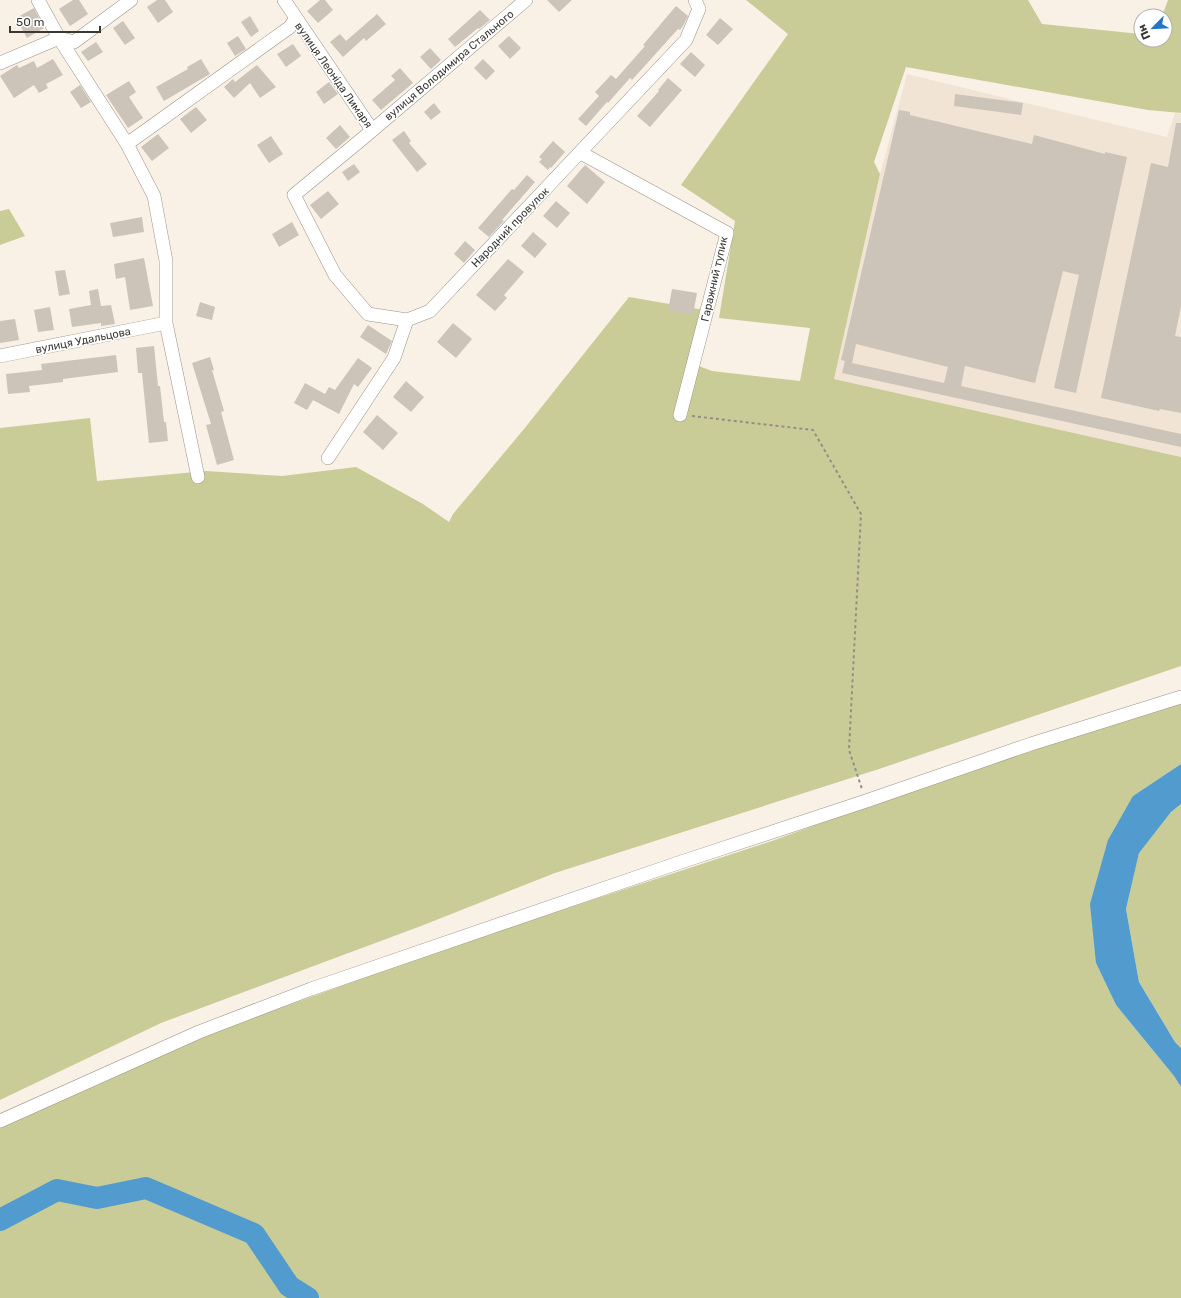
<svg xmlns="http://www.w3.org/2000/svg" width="1181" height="1298" font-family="Rubik,sans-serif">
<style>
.built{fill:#f2e4d4}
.green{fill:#c9cc96}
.water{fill:#519bce}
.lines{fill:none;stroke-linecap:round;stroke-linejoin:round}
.river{stroke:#519bce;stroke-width:22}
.building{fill:#ccc3b9;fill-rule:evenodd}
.street-casing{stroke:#9b9389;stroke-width:14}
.path{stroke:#948e87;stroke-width:2;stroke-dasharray:3 3;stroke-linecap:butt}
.street{stroke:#fff;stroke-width:13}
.labels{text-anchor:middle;stroke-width:3;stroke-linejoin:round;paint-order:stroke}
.street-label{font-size:11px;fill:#3b3833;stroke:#fff}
</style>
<rect width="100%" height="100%" fill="#faf1e6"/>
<path class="built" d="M 907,74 L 1167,137 L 1175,113 L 1181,114 L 1181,457 L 834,379 L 880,174 Z"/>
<path class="green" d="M 746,0 L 1028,0 L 1042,24 L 1141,34 L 1141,40 L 1165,40 L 1165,16 L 1162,16 L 1168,0 L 1181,0 L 1181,113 L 1148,110 L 906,67 L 874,162 L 880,174 L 834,379 L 1181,457 L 1181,666 L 879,769 L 555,873 L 421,926 L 161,1023 L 0,1100 L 0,428 L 90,418 L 97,481 L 206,471 L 282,476 L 356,467 L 423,504 L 449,522 L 453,514 L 524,429 L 629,297 L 704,310 L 691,363 L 712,371 L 800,381 L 810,328 L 719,318 L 735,221 L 681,185 L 788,34 Z
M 9,209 L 25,236 L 0,245 L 0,211 Z
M 1181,700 L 1181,764 L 1133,796 L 1096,963 L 1116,1005 L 1174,1076 L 1181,1087 L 1181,1298 L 0,1298 L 0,1126 L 55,1100 L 218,1031 L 445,948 L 772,841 L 949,776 Z
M 1181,804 L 1181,1048 L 1175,1042 L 1139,982 L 1126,909 L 1139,852 L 1171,812 Z"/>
<path class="water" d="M 1181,764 L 1181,804 L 1171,812 L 1139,853 L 1126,909 L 1139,982 L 1175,1042 L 1181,1048 L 1181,1087 L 1174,1076 L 1116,1005 L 1096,963 L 1090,904 L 1108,840 L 1133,796 Z"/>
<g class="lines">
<path class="river" d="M 0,1220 L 57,1190 L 97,1198 L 146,1188 L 254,1234 L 289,1286 L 308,1298"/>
</g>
<path class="building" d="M 73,0 L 79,0 L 88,14 L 70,26 L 59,9 Z
M 157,0 L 165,0 L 173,12 L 158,23 L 147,7 Z
M 320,0 L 325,0 L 333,10 L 318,23 L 307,11 Z
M 547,0 L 572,0 L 559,12 Z
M 676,6 L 688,16 L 683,26 L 680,30 L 678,29 L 632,80 L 630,78 L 608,103 L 607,102 L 586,126 L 578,119 L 599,96 L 595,92 L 611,75 L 616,79 L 645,46 L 643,45 Z
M 34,8 L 44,28 L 27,38 L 16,18 Z
M 480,10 L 490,20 L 479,29 L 478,28 L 455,47 L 448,39 Z
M 377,14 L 386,24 L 366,41 L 364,38 L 343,57 L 330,42 L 340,34 L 346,41 Z
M 250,16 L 259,31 L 251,37 L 241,22 Z
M 720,18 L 733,29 L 718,45 L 706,35 Z
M 123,21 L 135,38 L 125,45 L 113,28 Z
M 238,36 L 246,49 L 235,56 L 227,43 Z
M 509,36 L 521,48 L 510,59 L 498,46 Z
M 96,42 L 103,52 L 88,61 L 81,52 Z
M 293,44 L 301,56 L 286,67 L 277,54 Z
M 430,48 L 441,60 L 431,69 L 420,57 Z
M 691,52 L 705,65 L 695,77 L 680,64 Z
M 53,59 L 63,75 L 46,84 L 48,88 L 39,93 L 34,85 L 14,98 L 0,76 L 17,65 L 19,68 L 34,61 L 37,68 Z
M 201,59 L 210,74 L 164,101 L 156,87 L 188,69 L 187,67 Z
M 483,59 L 495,71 L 486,80 L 474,68 Z
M 257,65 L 276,87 L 260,98 L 250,83 L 234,98 L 224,87 L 233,79 L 235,82 Z
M 400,68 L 413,83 L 381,110 L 372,100 L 395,80 L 391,76 Z
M 668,78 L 682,90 L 650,127 L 637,116 L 659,91 L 658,90 Z
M 129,81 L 136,92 L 129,97 L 143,118 L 128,128 L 106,95 Z
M 329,82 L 338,94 L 324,104 L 316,92 Z
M 80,85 L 91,102 L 81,108 L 70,92 Z
M 955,94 L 1023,103 L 1021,115 L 954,106 Z
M 434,103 L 441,112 L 431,120 L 424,112 Z
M 196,107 L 207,120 L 191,133 L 180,119 Z
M 899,110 L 910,112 L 910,115 L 1032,144 L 1034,135 L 1105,154 L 1105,152 L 1127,157 L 1076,393 L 1054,388 L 1079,275 L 1063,271 L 1035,383 L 965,366 L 961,386 L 1181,434 L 1181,447 L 842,373 L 845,361 L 852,363 L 841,360 ZM 856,344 L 948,367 L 944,383 L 852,363 Z
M 1176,123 L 1181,123 L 1181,306 L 1175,336 L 1181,337 L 1181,413 L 1160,409 L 1159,411 L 1101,398 L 1151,163 L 1168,167 Z
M 340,125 L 350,137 L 336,149 L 326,138 Z
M 404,131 L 411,141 L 409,143 L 427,164 L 417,172 L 392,140 Z
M 158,134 L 169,148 L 152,161 L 141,147 Z
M 271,136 L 283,154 L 269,163 L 257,145 Z
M 553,141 L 565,152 L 551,168 L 550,167 L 548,170 L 539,162 L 542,159 L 539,157 Z
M 354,164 L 360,172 L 348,181 L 342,172 Z
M 585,165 L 605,182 L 587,204 L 567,186 Z
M 527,175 L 535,182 L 502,220 L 504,221 L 489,237 L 478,228 L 512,189 L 514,190 Z
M 328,191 L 339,204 L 321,219 L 310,205 Z
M 556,201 L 570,213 L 557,228 L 543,216 Z
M 142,217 L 144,232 L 113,237 L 110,223 Z
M 292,222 L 299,235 L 279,247 L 272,234 Z
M 533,232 L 547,244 L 535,258 L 521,246 Z
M 465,241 L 475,250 L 464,263 L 454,254 Z
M 144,258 L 153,306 L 130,310 L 125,277 L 116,279 L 114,264 Z
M 508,259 L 524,272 L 504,295 L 507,298 L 495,311 L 476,295 Z
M 65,270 L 70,294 L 59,296 L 55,271 Z
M 98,289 L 101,306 L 111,305 L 115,324 L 101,326 L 101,323 L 72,327 L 69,309 L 91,305 L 89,291 Z
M 672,289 L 697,293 L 693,315 L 668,311 Z
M 200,302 L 215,307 L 212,320 L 196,316 Z
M 50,307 L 54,330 L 38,332 L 34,310 Z
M 15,319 L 19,340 L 0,343 L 0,321 Z
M 453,323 L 472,339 L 456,358 L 437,342 Z
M 368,325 L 392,341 L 386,354 L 360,337 Z
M 154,346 L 158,386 L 160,386 L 164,422 L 166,422 L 168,441 L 149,443 L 142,373 L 138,373 L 136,348 Z
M 116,355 L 118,372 L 63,379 L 63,382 L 29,386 L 30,392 L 8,394 L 6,374 L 42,370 L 41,364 Z
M 210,357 L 214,370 L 212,370 L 224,411 L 221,412 L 234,460 L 217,465 L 206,425 L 211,424 L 192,363 Z
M 358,358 L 372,368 L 358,387 L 354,384 L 339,414 L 313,400 L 307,410 L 294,403 L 305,383 L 325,394 L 329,387 L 335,390 Z
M 406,381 L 424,397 L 411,412 L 393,397 Z
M 377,415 L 398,433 L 383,450 L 363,432 Z"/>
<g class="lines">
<defs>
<path id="street" d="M 38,0 L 59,38 L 127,144 L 154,196 L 166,261 L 166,323 L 198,477
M 284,0 L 372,130
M 0,63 L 59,38 L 74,42 L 131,0
M 127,144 L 290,27 L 296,18
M 581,153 L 727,233 L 680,415
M 407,320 L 368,314 L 335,275 L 294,195 L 362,139 L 526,0
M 0,356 L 166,323
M 328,458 L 394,358 L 407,320 L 430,311 L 686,40 L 699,9 L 695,0
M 0,1121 L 199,1032 L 311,989 L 678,863 L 866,801 L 1031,744 L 1181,697"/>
</defs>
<use href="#street" class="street-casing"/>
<path class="path" d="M 692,416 L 813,430 L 861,514 L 849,750 L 862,789"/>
<use href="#street" class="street"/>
</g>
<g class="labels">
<g class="street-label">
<text transform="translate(449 65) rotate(-40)" y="4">вулиця Володимира Стального</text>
<text transform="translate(334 75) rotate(55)" y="4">вулиця Леоніда Лимаря</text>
<text transform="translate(510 227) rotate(-46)" y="4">Народний провулок</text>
<text transform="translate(714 279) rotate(-77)" y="4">Гаражний тупик</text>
<text transform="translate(83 340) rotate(-11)" y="4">вулиця Удальцова</text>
</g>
</g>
<g transform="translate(1153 28) rotate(246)"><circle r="19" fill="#ffffff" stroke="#b1afad"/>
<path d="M0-3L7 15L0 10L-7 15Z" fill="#2175c3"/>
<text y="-6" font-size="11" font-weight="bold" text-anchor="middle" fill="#3b3833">Пн</text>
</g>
<path d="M10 26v6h90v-6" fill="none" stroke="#3b3833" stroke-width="2"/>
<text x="16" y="26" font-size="12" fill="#3b3833" stroke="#ffffff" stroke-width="3" paint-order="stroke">50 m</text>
</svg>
